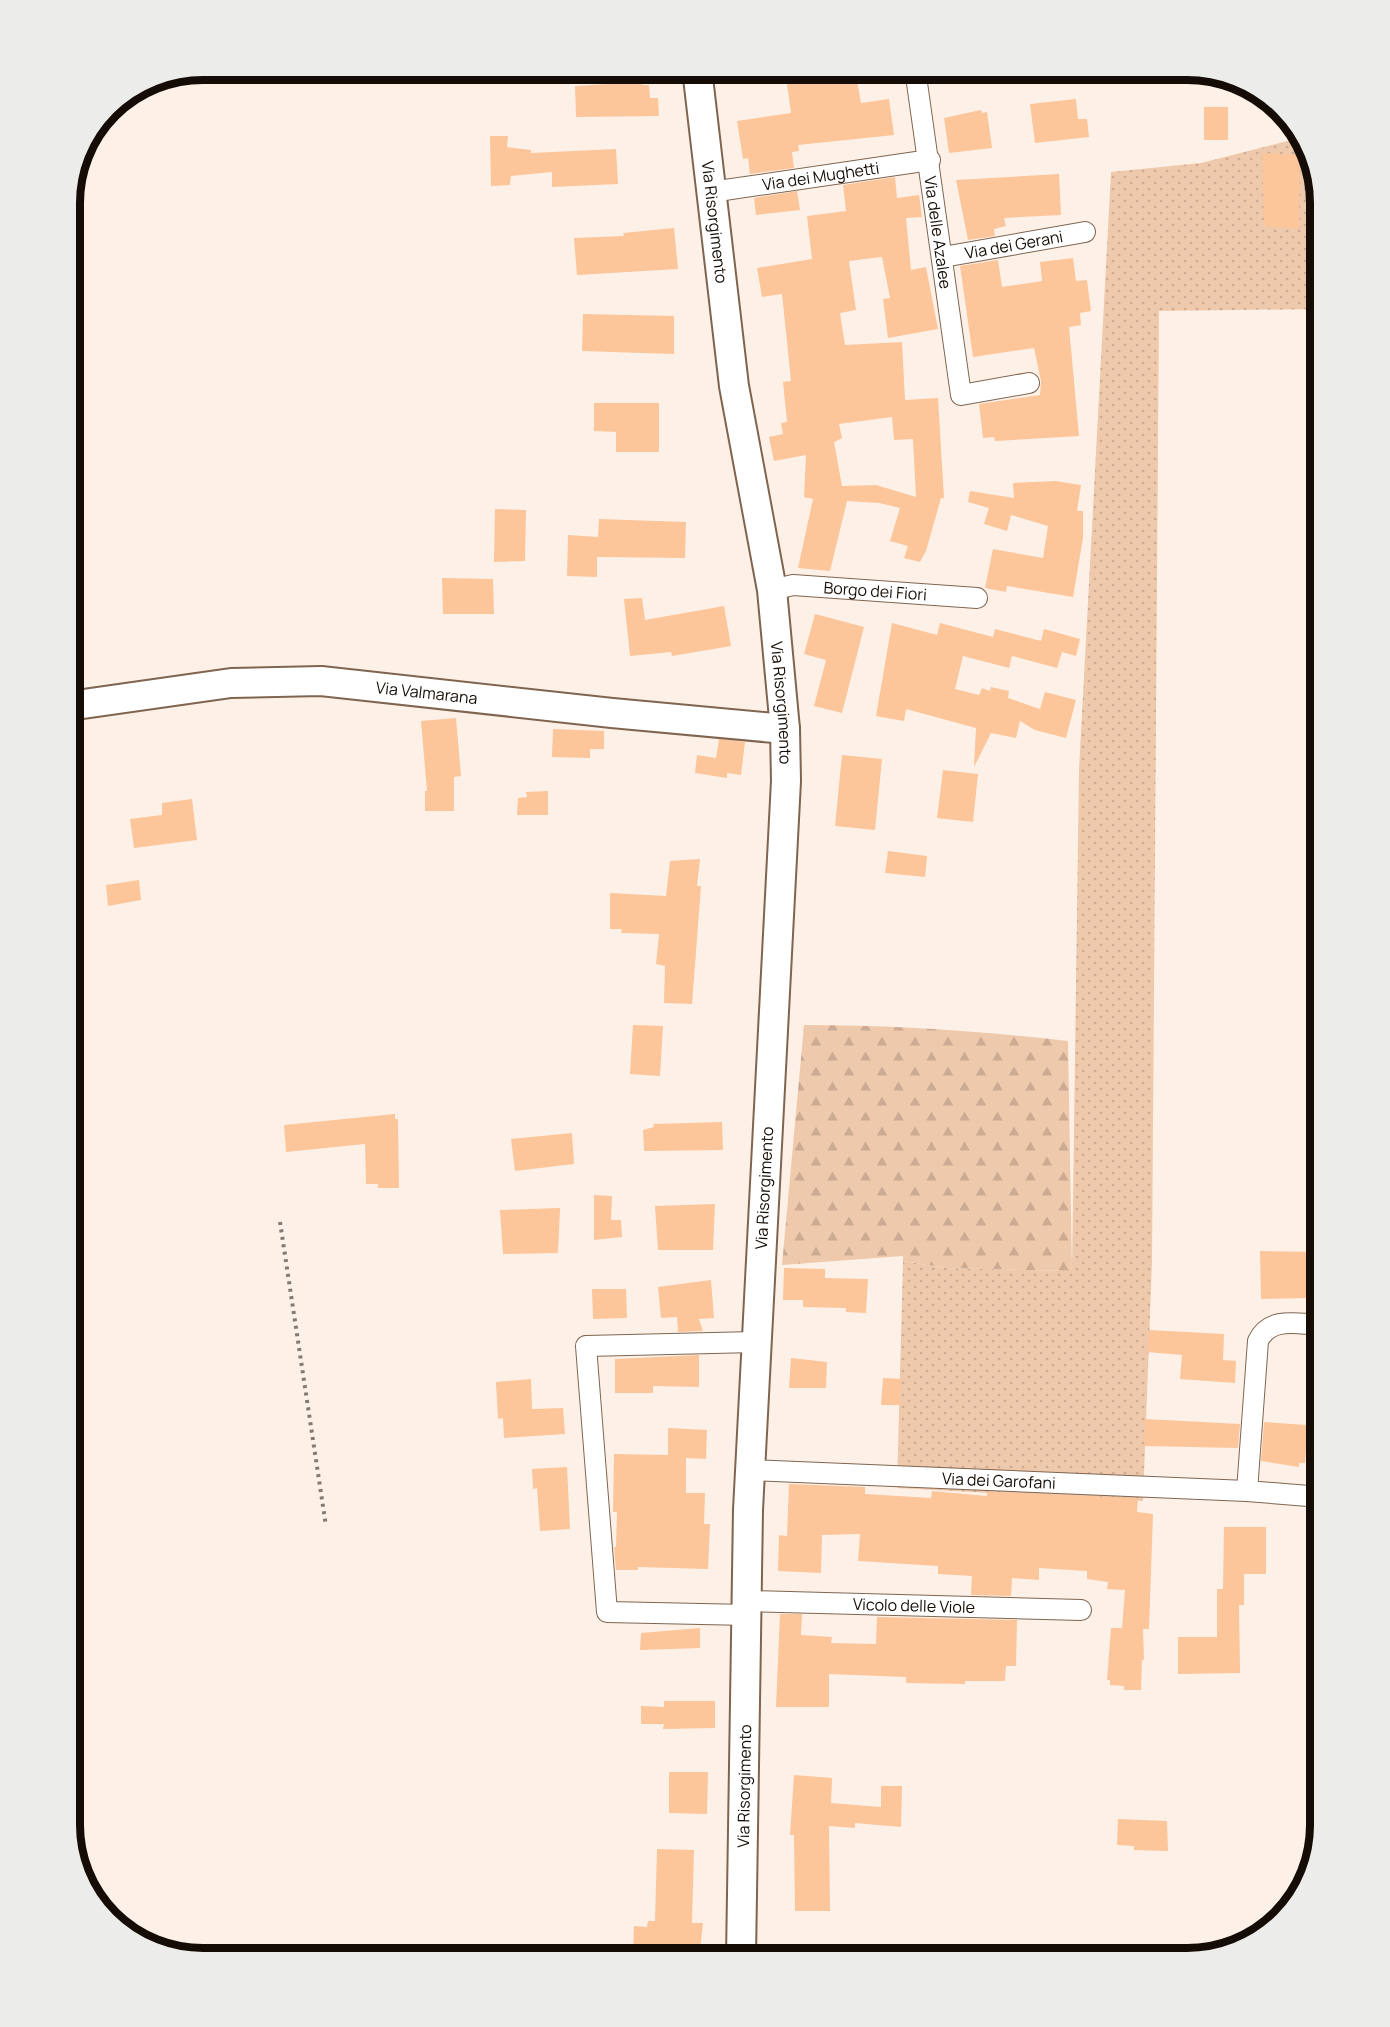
<svg xmlns="http://www.w3.org/2000/svg" width="1390" height="2027" font-family="Manrope,sans-serif">
<style>
.green{fill:url(#green-dots)}
.forest{fill:url(#forest-firs)}
.building{fill:#fcc59a;fill-rule:evenodd}
.lines{fill:none;stroke-linecap:round;stroke-linejoin:round}
.street-casing{stroke:#7f6550;stroke-width:22}
.secondary-casing{stroke:#7f6550;stroke-width:32}
.path{stroke:#857a72;stroke-width:4;stroke-dasharray:3 4.5;stroke-linecap:butt}
.street{stroke:#fff;stroke-width:20}
.secondary{stroke:#fff;stroke-width:28}
.labels{text-anchor:middle;stroke-width:6;stroke-linejoin:round;paint-order:stroke}
.street-label{font-size:16px;fill:#150c05;stroke:#fff}
.rim{fill:none;stroke:#150c05;stroke-width:8}
</style>
<defs>
<pattern id="green-dots" width="8" height="8" patternUnits="userSpaceOnUse" patternTransform="scale(1.5)"><rect width="8" height="8" fill="#efc9ac"/><path d="M2 2h.1M6 6h.1" fill="none" stroke="#ccab92" stroke-width="1.8" stroke-linecap="round"/></pattern>
<pattern id="forest-firs" width="22" height="20" patternUnits="userSpaceOnUse" patternTransform="scale(1.5)"><rect width="22" height="20" fill="#efc9ac"/><path d="M5 1l3.5 6h-7zM16 11l3.5 6h-7z" fill="#ccab92"/></pattern>
</defs>
<rect width="100%" height="100%" fill="#fdf1e7"/>
<path class="green" d="M 1303,137 L 1321,203 L 1321,309 L 1159,311 L 1152,1262 L 1143,1501 L 897,1488 L 903,1261 L 946,1268 L 1072,1271 L 1079,770 L 1111,172 L 1201,163 Z"/>
<path class="forest" d="M 804,1025 C 892,1025 980,1031 1068,1041 L 1072,1271 L 946,1268 L 903,1261 L 903,1256 L 782,1265 Z"/>
<path class="building" d="M 785,69 L 855,69 L 861,103 L 889,99 L 894,135 L 798,145 L 799,151 L 792,152 L 794,168 L 750,174 L 748,158 L 743,159 L 737,121 L 791,113 Z
M 642,82 L 642,85 L 649,85 L 650,98 L 658,98 L 659,116 L 576,117 L 575,86 Z
M 1076,99 L 1078,119 L 1087,119 L 1089,137 L 1035,143 L 1030,104 Z
M 1204,107 L 1228,107 L 1228,140 L 1204,140 Z
M 981,110 L 982,113 L 987,112 L 992,148 L 949,153 L 944,118 Z
M 490,136 L 508,136 L 507,147 L 531,150 L 531,153 L 616,149 L 618,184 L 552,187 L 552,172 L 511,176 L 510,185 L 491,186 Z
M 1262,153 L 1300,155 L 1299,229 L 1264,226 Z
M 1059,174 L 1061,215 L 1004,218 L 1006,226 L 994,229 L 995,236 L 968,240 L 956,180 Z
M 895,177 L 897,198 L 919,195 L 922,217 L 906,218 L 911,270 L 926,267 L 938,329 L 888,338 L 883,299 L 890,298 L 882,257 L 849,261 L 856,310 L 840,313 L 845,345 L 902,342 L 905,400 L 938,398 L 944,498 L 941,498 L 926,551 L 920,562 L 904,558 L 908,546 L 890,541 L 900,508 L 879,503 L 847,501 L 830,571 L 798,568 L 813,499 L 804,497 L 806,455 L 774,461 L 769,437 L 783,434 L 781,423 L 787,422 L 783,382 L 791,381 L 782,294 L 762,297 L 757,268 L 812,259 L 807,216 L 846,211 L 843,185 ZM 892,417 L 894,440 L 913,439 L 916,497 L 876,485 L 842,486 L 834,442 L 842,438 L 839,424 Z
M 797,191 L 800,210 L 756,215 L 754,198 Z
M 674,228 L 678,269 L 577,275 L 574,238 L 624,236 L 623,233 Z
M 1073,258 L 1076,281 L 1087,280 L 1091,311 L 1080,313 L 1081,325 L 1069,327 L 1079,436 L 995,441 L 994,437 L 983,438 L 979,404 L 1040,395 L 1041,381 L 1034,348 L 973,357 L 960,266 L 998,260 L 1002,287 L 1042,281 L 1040,262 Z
M 583,314 L 674,316 L 674,354 L 582,351 Z
M 594,403 L 659,403 L 659,452 L 616,452 L 616,432 L 594,431 Z
M 1055,481 L 1081,485 L 1077,511 L 1083,511 L 1083,538 L 1073,597 L 1007,586 L 1006,592 L 985,588 L 993,549 L 1043,558 L 1048,526 L 1011,515 L 1007,531 L 984,524 L 989,508 L 968,502 L 970,491 L 1014,498 L 1013,483 Z
M 495,509 L 526,510 L 525,561 L 494,562 Z
M 599,519 L 686,522 L 685,558 L 597,557 L 597,577 L 567,576 L 568,535 L 598,537 Z
M 442,578 L 493,579 L 494,614 L 443,614 Z
M 642,598 L 645,620 L 724,606 L 731,646 L 672,656 L 671,652 L 630,656 L 624,599 Z
M 815,614 L 864,627 L 842,713 L 814,706 L 826,660 L 804,654 Z
M 892,623 L 937,635 L 940,623 L 993,637 L 995,629 L 1041,641 L 1044,629 L 1080,639 L 1076,656 L 1062,652 L 1057,668 L 1012,656 L 1009,668 L 963,656 L 955,689 L 979,695 L 982,688 L 990,691 L 991,687 L 1009,691 L 1008,698 L 1040,709 L 1045,692 L 1076,700 L 1066,738 L 1035,730 L 1020,721 L 1016,738 L 991,733 L 974,767 L 976,728 L 906,709 L 904,721 L 876,716 Z
M 456,718 L 461,776 L 454,777 L 454,811 L 425,811 L 425,791 L 427,791 L 421,721 Z
M 553,729 L 604,731 L 604,749 L 590,749 L 590,758 L 552,757 Z
M 719,739 L 745,742 L 741,775 L 727,773 L 727,778 L 695,773 L 697,755 L 716,758 Z
M 842,755 L 882,759 L 875,830 L 835,826 Z
M 943,770 L 978,774 L 973,822 L 937,818 Z
M 548,791 L 548,815 L 517,815 L 518,798 L 527,797 L 526,792 Z
M 192,799 L 197,840 L 134,848 L 130,819 L 162,815 L 162,803 Z
M 888,851 L 927,856 L 925,877 L 885,873 Z
M 700,859 L 697,886 L 701,886 L 692,1004 L 664,1003 L 665,966 L 656,964 L 659,934 L 621,933 L 622,929 L 610,929 L 610,893 L 666,896 L 670,861 Z
M 139,880 L 141,900 L 108,906 L 106,885 Z
M 633,1025 L 663,1026 L 660,1076 L 630,1074 Z
M 395,1114 L 395,1119 L 398,1119 L 399,1188 L 378,1188 L 378,1184 L 366,1184 L 365,1144 L 286,1152 L 284,1125 Z
M 722,1122 L 723,1150 L 644,1151 L 643,1130 L 654,1127 L 653,1124 Z
M 572,1133 L 574,1164 L 515,1171 L 511,1139 Z
M 594,1195 L 612,1196 L 611,1220 L 621,1220 L 622,1237 L 594,1240 Z
M 715,1204 L 713,1250 L 658,1250 L 655,1206 Z
M 560,1208 L 558,1253 L 503,1254 L 500,1210 Z
M 1260,1251 L 1321,1252 L 1321,1270 L 1307,1270 L 1308,1298 L 1261,1299 Z
M 784,1268 L 825,1269 L 825,1278 L 868,1279 L 866,1313 L 846,1312 L 846,1308 L 803,1307 L 803,1300 L 783,1300 Z
M 711,1280 L 714,1318 L 699,1319 L 703,1331 L 678,1332 L 677,1317 L 661,1318 L 658,1287 Z
M 592,1289 L 626,1289 L 627,1318 L 593,1319 Z
M 1149,1330 L 1224,1334 L 1223,1360 L 1236,1361 L 1235,1383 L 1180,1379 L 1182,1355 L 1147,1352 Z
M 699,1355 L 699,1387 L 653,1386 L 653,1393 L 615,1393 L 615,1359 Z
M 791,1358 L 827,1362 L 826,1388 L 789,1388 Z
M 883,1378 L 901,1379 L 900,1405 L 881,1405 Z
M 531,1379 L 532,1409 L 563,1408 L 565,1434 L 504,1438 L 503,1418 L 498,1419 L 496,1382 Z
M 1145,1419 L 1240,1424 L 1238,1448 L 1144,1446 Z
M 1264,1422 L 1321,1426 L 1321,1451 L 1306,1450 L 1305,1463 L 1299,1463 L 1299,1467 L 1261,1461 Z
M 668,1428 L 707,1430 L 706,1459 L 686,1458 L 686,1493 L 705,1493 L 704,1524 L 710,1524 L 708,1569 L 638,1567 L 638,1570 L 616,1570 L 614,1547 L 616,1547 L 617,1512 L 613,1512 L 614,1454 L 668,1455 Z
M 567,1467 L 570,1529 L 540,1531 L 537,1488 L 533,1489 L 532,1469 Z
M 789,1484 L 865,1487 L 865,1494 L 931,1498 L 932,1491 L 987,1496 L 987,1492 L 1138,1498 L 1137,1512 L 1153,1514 L 1149,1629 L 1143,1629 L 1144,1660 L 1142,1660 L 1141,1690 L 1124,1690 L 1124,1686 L 1110,1685 L 1110,1680 L 1107,1680 L 1111,1628 L 1122,1628 L 1125,1590 L 1107,1589 L 1108,1582 L 1087,1579 L 1087,1571 L 1039,1568 L 1039,1580 L 1012,1578 L 1011,1596 L 971,1595 L 972,1576 L 938,1574 L 938,1566 L 858,1561 L 860,1534 L 822,1535 L 821,1573 L 778,1571 L 779,1535 L 787,1536 Z
M 1224,1527 L 1266,1527 L 1266,1574 L 1244,1574 L 1244,1605 L 1239,1605 L 1240,1673 L 1178,1674 L 1178,1637 L 1217,1637 L 1217,1589 L 1223,1589 Z
M 780,1614 L 802,1614 L 801,1635 L 832,1637 L 831,1643 L 876,1644 L 877,1617 L 1017,1620 L 1016,1666 L 1006,1666 L 1005,1681 L 965,1681 L 965,1684 L 906,1683 L 906,1677 L 829,1674 L 829,1707 L 776,1707 Z
M 700,1628 L 700,1648 L 640,1650 L 641,1633 Z
M 664,1701 L 715,1701 L 715,1728 L 663,1729 L 664,1724 L 641,1724 L 641,1706 L 664,1707 Z
M 669,1772 L 708,1772 L 707,1814 L 669,1813 Z
M 794,1775 L 832,1778 L 831,1803 L 881,1807 L 881,1786 L 902,1786 L 901,1827 L 855,1823 L 855,1828 L 829,1826 L 830,1911 L 795,1911 L 794,1835 L 790,1835 Z
M 1118,1819 L 1167,1821 L 1168,1851 L 1134,1850 L 1134,1846 L 1117,1845 Z
M 657,1849 L 694,1850 L 692,1923 L 703,1923 L 700,1952 L 683,1952 L 683,1958 L 662,1957 L 662,1952 L 633,1951 L 634,1926 L 647,1927 L 648,1921 L 655,1921 Z"/>
<g class="lines">
<defs>
<g id="street">
<path id="s1" d="M 915,69 L 961,395 L 1029,383"/>
<path id="s2" d="M 711,192 L 930,160"/>
<path id="s3" d="M 943,257 L 1085,232"/>
<path id="s4" d="M 772,590 L 793,585 L 977,598"/>
<path id="s5" d="M 750,1470 L 1247,1491 L 1321,1497"/>
<path d="M 1247,1491 L 1258,1341 C 1270,1316 1297,1324 1321,1325"/>
<path id="s6" d="M 748,1601 L 1081,1610"/>
<path d="M 748,1615 L 607,1612 L 586,1346 L 755,1342"/>
</g>
<g id="secondary">
<path id="s7" d="M 697,69 L 734,386 L 772,590 L 785,729 L 786,781 L 748,1510 L 741,1958"/>
<path id="s8" d="M 69,706 L 231,683 L 321,681 L 612,713 L 785,729"/>
</g>
</defs>
<use href="#street" class="street-casing"/>
<use href="#secondary" class="secondary-casing"/>
<path class="path" d="M 280,1222 L 326,1526"/>
<use href="#street" class="street"/>
<use href="#secondary" class="secondary"/>
</g>
<g class="labels">
<g class="street-label">
<text dy="6" stroke="none"><textPath href="#s2" startOffset="111">Via dei Mughetti</textPath></text>
<text dy="6" stroke="none"><textPath href="#s7" startOffset="154">Via Risorgimento</textPath></text>
<text dy="6" stroke="none"><textPath href="#s1" startOffset="165">Via delle Azalee</textPath></text>
<text dy="6" stroke="none"><textPath href="#s3" startOffset="72">Via dei Gerani</textPath></text>
<text dy="6" stroke="none"><textPath href="#s4" startOffset="104">Borgo dei Fiori</textPath></text>
<text dy="6" stroke="none"><textPath href="#s8" startOffset="360">Via Valmarana</textPath></text>
<text dy="6" stroke="none"><textPath href="#s7" startOffset="640">Via Risorgimento</textPath></text>
<text transform="translate(764 1188) rotate(-87)" y="6">Via Risorgimento</text>
<text dy="6" stroke="none"><textPath href="#s5" startOffset="249">Via dei Garofani</textPath></text>
<text dy="6" stroke="none"><textPath href="#s6" startOffset="166">Vicolo delle Viole</textPath></text>
<text transform="translate(744 1786) rotate(-89)" y="6">Via Risorgimento</text>
</g>
</g>
<path d="M0 0H1390V2027H0ZM203 80H1187A123 123 0 0 1 1310 203V1825A123 123 0 0 1 1187 1948H203A123 123 0 0 1 80 1825V203A123 123 0 0 1 203 80Z" fill="#ececeb" fill-rule="evenodd"/>
<path class="rim" d="M203 80H1187A123 123 0 0 1 1310 203V1825A123 123 0 0 1 1187 1948H203A123 123 0 0 1 80 1825V203A123 123 0 0 1 203 80Z"/>
</svg>
